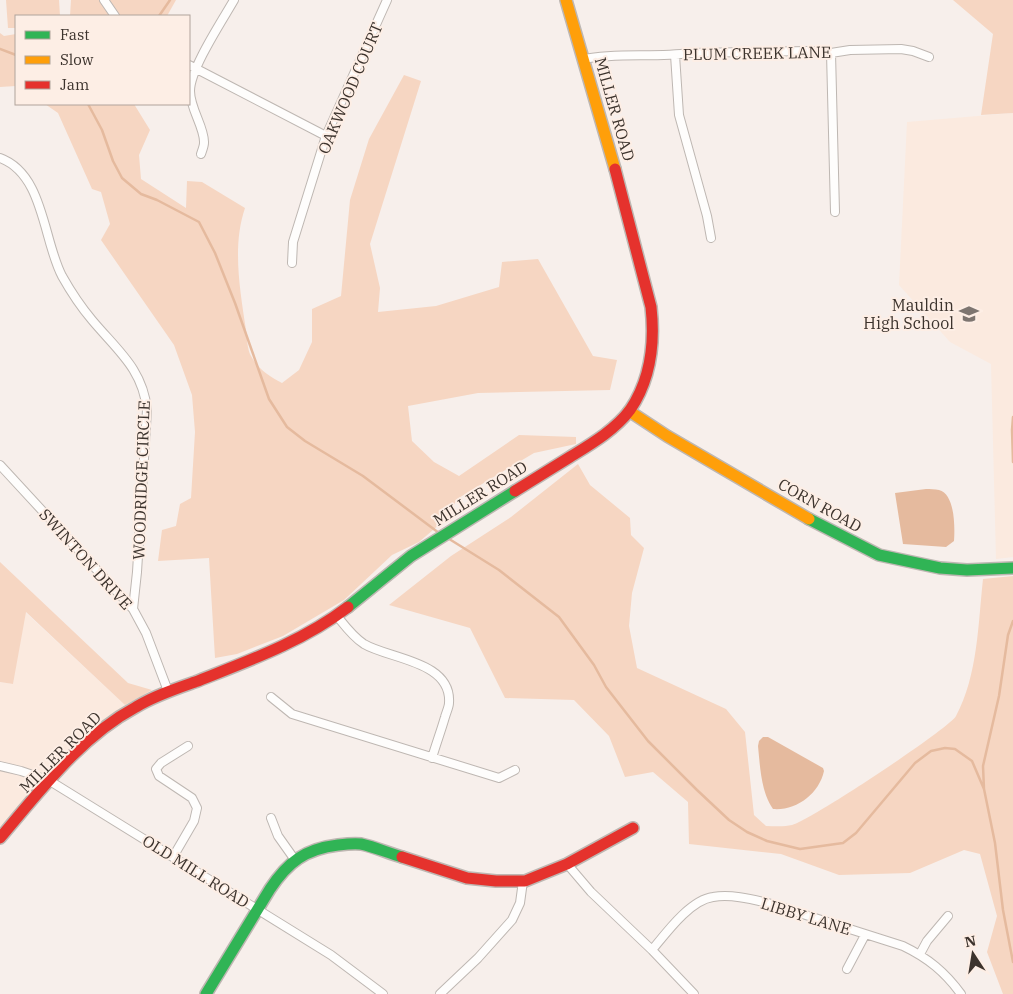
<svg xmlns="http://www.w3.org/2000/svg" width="1013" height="994" font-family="'IBM Plex Serif',serif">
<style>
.built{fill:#fbeadf}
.green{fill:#f6d6c2}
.water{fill:#e5ba9e}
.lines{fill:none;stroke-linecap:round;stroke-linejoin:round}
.stream{stroke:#e5ba9e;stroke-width:2.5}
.street-casing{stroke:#beb7b2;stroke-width:10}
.fast-casing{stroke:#beb7b2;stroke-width:14}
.slow-casing{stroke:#beb7b2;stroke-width:14}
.jam-casing{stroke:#beb7b2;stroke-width:14}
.street{stroke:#fefdfc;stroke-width:8}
.fast{stroke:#30b455;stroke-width:11}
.slow{stroke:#ff9f0a;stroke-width:11}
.jam{stroke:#e5322d;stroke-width:11}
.labels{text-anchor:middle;stroke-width:4;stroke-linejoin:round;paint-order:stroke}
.street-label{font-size:16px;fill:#3c332d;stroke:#fdeee5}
.poi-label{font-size:16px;fill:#3c332d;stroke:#fdeee5;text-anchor:end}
</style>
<rect width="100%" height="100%" fill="#f7efeb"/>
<path class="built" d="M 1013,113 L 1013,557 L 996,559 L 991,364 L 950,342 L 899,285 L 907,122 Z
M 25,612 L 125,705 L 52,783 L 0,842 L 0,682 L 13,684 Z"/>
<path class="green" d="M 6,0 L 59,0 L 60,16 L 16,16 L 16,28 L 8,28 Z
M 71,0 L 176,0 L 167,16 L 70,16 Z
M 953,0 L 1013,0 L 1013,113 L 981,115 L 993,34 Z
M 0,33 L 4,36 L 16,34 L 16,86 L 0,87 Z
M 404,75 L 421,81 L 370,244 L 380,288 L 378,312 L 436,306 L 499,287 L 502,262 L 538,259 L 593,356 L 617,360 L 610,390 L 478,393 L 408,406 L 412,441 L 434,462 L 459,476 L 519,435 L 576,437 L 576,444 L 534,453 L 457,499 L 447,518 L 419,542 L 392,555 L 344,600 L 283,636 L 237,654 L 215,658 L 209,558 L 158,561 L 162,530 L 176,526 L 180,504 L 191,498 L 195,432 L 192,395 L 174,345 L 101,240 L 110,224 L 101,192 L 92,189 L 58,113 L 45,104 L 134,104 L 150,130 L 139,155 L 141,179 L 186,208 L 187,181 L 202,182 L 245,208 C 232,246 240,290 246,330 C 247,337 247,349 251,356 C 258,369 269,376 282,383 L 299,370 L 312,342 L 312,309 L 341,296 L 350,200 L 369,139 Z
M 578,464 L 590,485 L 630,518 L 631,535 L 644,548 L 632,593 L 629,626 L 637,668 L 726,709 L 745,732 L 754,815 L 766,826 C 774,826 784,827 792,825 C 808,822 950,728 956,716 C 978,675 978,624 983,579 L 1013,576 L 1013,994 L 1003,994 L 987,952 L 997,916 L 980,854 L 964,850 L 910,873 L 839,875 L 781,854 L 689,844 L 688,802 L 653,772 L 625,777 L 609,736 L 574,700 L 505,698 L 470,628 L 389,605 L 451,556 L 511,517 Z
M 0,562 L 128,683 L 152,690 L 125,705 L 26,612 L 13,684 L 0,682 Z"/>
<path class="water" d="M 926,489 C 930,489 935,489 939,490 C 955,494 955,527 954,541 L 946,547 L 903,544 L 895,493 Z
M 763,737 L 768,737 L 823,768 L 824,771 C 819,794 796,811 773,809 C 761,792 760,766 758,746 L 759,741 Z"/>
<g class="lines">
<path class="stream" d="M 159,16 L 170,0
M 0,49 L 16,55
M 88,104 L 102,130 L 113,161 L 122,178 L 141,194 L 157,200 L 199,222 L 215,253 L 235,303 L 269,399 L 287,427 L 305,441 L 363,476 L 439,533
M 1013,417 L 1012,430 L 1013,462
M 446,537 L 499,570 L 559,617 L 594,665 L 606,687 L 648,741 L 697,790 L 729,820 L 747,832 L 767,841 L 800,849 L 843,843 L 856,833 L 915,763 L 931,751 L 945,748 L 955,749 L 972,761 L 984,789
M 1013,621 L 1008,635 L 999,696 L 983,766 L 984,789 L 995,843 L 1003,910 L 1013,962"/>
<defs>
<path id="street" d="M 104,0 L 115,16
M 831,53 L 835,212
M 675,55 L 679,115 L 707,216 L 711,238
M 584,59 C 619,52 654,58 690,53 L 810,51 L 831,53 L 850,50 L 901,49 L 913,51 L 929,57
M 189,65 L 326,136
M 201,154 C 202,151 204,146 204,143 C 205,128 190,109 190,91 C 190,69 222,21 234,0
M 0,158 C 44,174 43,240 62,276 C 71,292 81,307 92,320 C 117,350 143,369 147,410 L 137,572 L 133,609
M 292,263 L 293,242 L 326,136 L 387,0
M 0,465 L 133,609 L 146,633 L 168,691
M 337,616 C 345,626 353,637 364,644 C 389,659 452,661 449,703 C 449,707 446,713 445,717 C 441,731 436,744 432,758
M 271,697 L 292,714 L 499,778 L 515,770
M 0,766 L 21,771 L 50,781 L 331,955 L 383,994
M 271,818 L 278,836 L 295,860
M 173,857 L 194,821 L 197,808 L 192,798 L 159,776 L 156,769 L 161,763 L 188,746
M 568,865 L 591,892 L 652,950 L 694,994
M 652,950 C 666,933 690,900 713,897 C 731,894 751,899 768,903 L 903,946 C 928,958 945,972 961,994
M 920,954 L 927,941 L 948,916
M 847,969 L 865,935
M 440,994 L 478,958 L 512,920 L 520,903 L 523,881"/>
<path id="fast" d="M 809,519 L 879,555 L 940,568 L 967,570 L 1013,568
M 348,607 L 411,556 L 515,491
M 206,994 L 270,889 C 288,862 305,849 338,845 C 346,844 354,843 361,844 C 375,847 388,853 402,857"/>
<path id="slow" d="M 566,0 L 615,169
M 629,411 L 667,436 L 809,519"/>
<path id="jam" d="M 515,491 C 533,480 552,468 570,457 C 591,444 615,430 630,410 C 651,379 655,343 651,307 L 615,169
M 0,838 C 40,791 80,737 136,707 C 154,696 175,689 195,682 C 248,661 302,642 348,607
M 402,857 L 467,878 L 496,881 L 525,881 L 567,864 L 633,828"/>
</defs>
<use href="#street" class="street-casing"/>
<use href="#fast" class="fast-casing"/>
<use href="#slow" class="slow-casing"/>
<use href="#jam" class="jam-casing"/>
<use href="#street" class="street"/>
<use href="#fast" class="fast"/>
<use href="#slow" class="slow"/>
<use href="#jam" class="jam"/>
</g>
<defs>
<symbol id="school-bare" viewBox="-9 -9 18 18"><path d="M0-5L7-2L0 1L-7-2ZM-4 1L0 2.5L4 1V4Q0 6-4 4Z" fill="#7d7570" stroke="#fdeee5" stroke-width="2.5" paint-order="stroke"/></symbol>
</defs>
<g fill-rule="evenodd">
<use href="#school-bare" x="955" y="300" width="28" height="28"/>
</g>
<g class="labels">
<g class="street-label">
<text transform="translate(757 53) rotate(-1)" y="6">PLUM CREEK LANE</text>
<text transform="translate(350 88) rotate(-67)" y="6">OAKWOOD COURT</text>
<text transform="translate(615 109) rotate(74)" y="6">MILLER ROAD</text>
<text transform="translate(141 480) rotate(-88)" y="6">WOODRIDGE CIRCLE</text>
<text transform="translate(480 493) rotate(-32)" y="6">MILLER ROAD</text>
<text transform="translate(820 505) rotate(29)" y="6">CORN ROAD</text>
<text transform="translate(86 559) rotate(48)" y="6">SWINTON DRIVE</text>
<text transform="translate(60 752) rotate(-45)" y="6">MILLER ROAD</text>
<text transform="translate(196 871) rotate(32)" y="6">OLD MILL ROAD</text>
<text transform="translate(806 916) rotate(17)" y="6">LIBBY LANE</text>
</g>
<g class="poi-label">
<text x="954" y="311">Mauldin<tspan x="954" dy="18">High School</tspan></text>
</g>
</g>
<rect x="15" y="15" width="175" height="90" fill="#fdeee5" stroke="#b0a39b"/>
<rect x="25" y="31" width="25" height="8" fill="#30b455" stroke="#b0a39b"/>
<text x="60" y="40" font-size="15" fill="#3c332d">Fast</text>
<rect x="25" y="56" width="25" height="8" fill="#ff9f0a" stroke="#b0a39b"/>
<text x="60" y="65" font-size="15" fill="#3c332d">Slow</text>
<rect x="25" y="81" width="25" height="8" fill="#e5322d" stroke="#b0a39b"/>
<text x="60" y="90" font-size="15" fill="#3c332d">Jam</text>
<g transform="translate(973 954) rotate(348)" stroke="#fdeee5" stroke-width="4" paint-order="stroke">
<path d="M0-4L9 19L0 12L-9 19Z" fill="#3c332d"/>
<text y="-8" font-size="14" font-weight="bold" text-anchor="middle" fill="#3c332d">N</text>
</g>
</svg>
